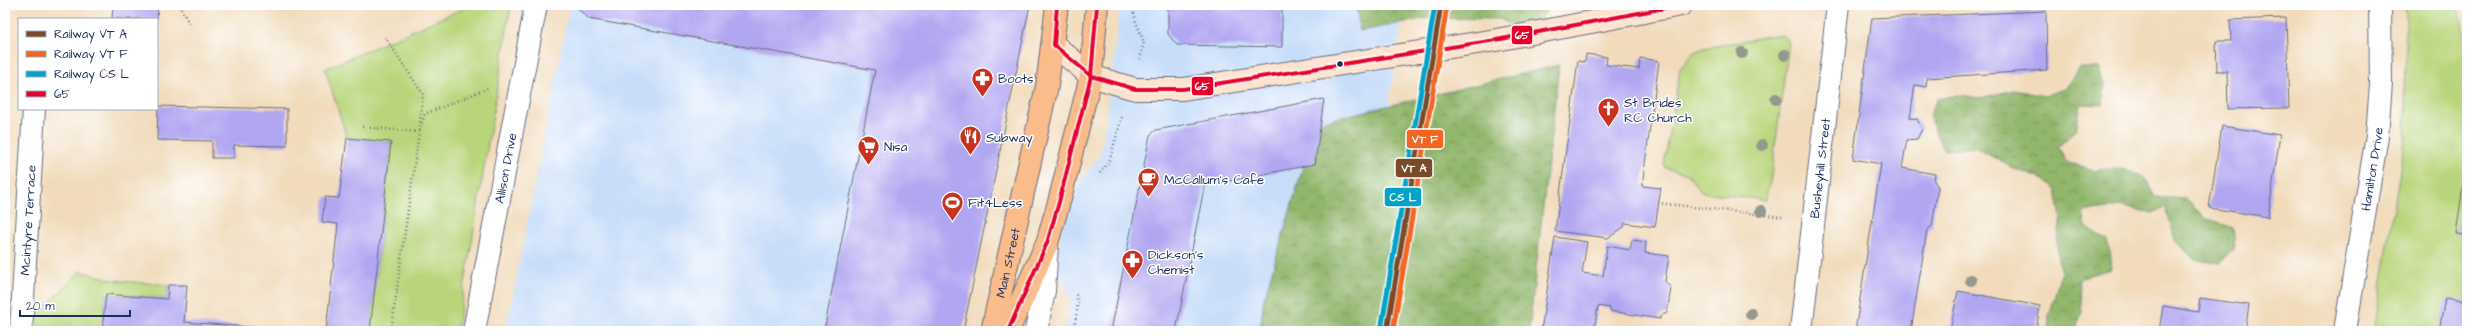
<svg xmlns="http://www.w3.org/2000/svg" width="2472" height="336" font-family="'Architects Daughter',sans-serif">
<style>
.built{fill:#c7ddf9}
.green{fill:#b9d57c;stroke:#6a826d}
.forest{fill:url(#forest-crowns);stroke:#567265}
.building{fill:#b1a6f1}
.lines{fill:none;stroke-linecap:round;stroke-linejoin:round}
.minor-casing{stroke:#666b7f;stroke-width:24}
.secondary-casing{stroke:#666b7f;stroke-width:24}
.primary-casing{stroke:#666b7f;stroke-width:24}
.path{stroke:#666b7f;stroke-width:2.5;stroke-dasharray:1 3;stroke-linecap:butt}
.minor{stroke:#fff;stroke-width:22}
.secondary{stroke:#fde4d0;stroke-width:22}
.primary{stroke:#f9bc8a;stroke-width:22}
.bus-1-casing{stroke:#fff;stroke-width:7}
.bus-1{stroke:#e4002b;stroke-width:4}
.rail-1-casing{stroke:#fff;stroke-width:8}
.rail-2-casing{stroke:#fff;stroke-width:8}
.rail-3-casing{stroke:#fff;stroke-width:8}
.rail-1{stroke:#7a4b2a;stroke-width:5}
.rail-2{stroke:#f26522;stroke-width:5}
.rail-3{stroke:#01a3c8;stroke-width:5}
.tree{fill:#95988d}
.bus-dot{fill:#1b2f5e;stroke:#fff;stroke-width:1.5}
.labels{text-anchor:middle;stroke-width:3;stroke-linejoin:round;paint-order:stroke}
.poi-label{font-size:13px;fill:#1b2f5e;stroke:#fff;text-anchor:start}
.street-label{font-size:13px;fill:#1b2f5e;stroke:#fff}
.line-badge{stroke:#fff;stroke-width:1.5}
.badge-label{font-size:11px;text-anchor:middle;font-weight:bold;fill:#fff}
</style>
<defs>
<pattern id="forest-crowns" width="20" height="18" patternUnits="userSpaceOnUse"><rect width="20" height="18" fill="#92b66c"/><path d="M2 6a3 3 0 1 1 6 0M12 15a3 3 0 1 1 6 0" fill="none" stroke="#76945c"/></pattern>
</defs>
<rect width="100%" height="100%" fill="#fff"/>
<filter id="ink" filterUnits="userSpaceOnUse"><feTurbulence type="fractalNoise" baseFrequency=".025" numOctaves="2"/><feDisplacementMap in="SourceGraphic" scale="8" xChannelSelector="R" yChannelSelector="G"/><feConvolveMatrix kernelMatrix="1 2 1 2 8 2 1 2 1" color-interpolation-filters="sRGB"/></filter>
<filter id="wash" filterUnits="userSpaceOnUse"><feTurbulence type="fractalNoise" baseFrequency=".012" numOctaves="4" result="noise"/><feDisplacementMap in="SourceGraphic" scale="16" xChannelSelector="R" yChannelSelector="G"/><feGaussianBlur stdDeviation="0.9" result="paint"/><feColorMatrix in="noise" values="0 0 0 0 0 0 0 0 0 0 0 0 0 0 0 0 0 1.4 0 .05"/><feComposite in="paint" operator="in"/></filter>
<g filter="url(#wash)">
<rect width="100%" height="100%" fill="#f1dbbb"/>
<path class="built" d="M 570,5 L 574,5 L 589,19 L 1012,96 L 963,331 L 506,331 Z
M 1120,5 L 1404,5 L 1354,331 L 1065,331 L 1071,301 L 1056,267 L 1062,229 L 1076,188 L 1102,151 Z"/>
<path class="green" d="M 471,5 L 511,5 L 457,331 L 370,331 L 391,142 L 347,138 L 325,69 Z
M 2406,5 L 2458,5 L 2467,47 L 2467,302 L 2439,331 L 2374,331 L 2405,140 Z
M 1774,35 L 1782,35 L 1789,42 L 1771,177 L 1765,200 L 1701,192 L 1688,174 L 1665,168 L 1664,165 L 1680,69 L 1694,52 L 1704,48 Z
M 80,271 L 113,280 L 168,285 L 167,299 L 106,294 L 103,322 L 92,331 L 38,331 L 32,321 Z"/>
<path class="forest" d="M 1356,5 L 1549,5 L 1540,22 L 1518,29 L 1500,19 L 1427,18 L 1360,31 Z
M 1559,65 L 1529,331 L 1260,331 L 1264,299 L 1316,123 Z
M 2080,68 L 2098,68 L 2105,85 L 2102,105 L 2081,104 L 2076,130 L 2058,147 L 2068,163 L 2096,170 L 2124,169 L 2145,178 L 2155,197 L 2187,199 L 2206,218 L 2233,228 L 2235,247 L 2220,263 L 2195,260 L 2175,240 L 2166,207 L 2153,213 L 2119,206 L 2083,212 L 2086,227 L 2108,241 L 2111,269 L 2079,278 L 2082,312 L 2075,331 L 2048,331 L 2049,317 L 2061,273 L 2057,245 L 2061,218 L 2056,190 L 2042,179 L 2015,169 L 1974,147 L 1943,150 L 1929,116 L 1937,99 L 1958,95 L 1980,98 L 2014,90 L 2045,96 L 2064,89 Z"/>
<g id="blocks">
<path class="building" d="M 113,5 L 158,5 L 157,19 L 112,19 Z
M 574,5 L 1030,5 L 963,331 L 824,331 L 875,70 L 589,19 Z
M 1168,5 L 1282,5 L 1282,47 L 1177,45 L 1168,34 Z
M 2046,11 L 2047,70 L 1927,78 L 1926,87 L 1915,85 L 1910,118 L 1917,119 L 1922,129 L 1917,139 L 1907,140 L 1902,168 L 1935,174 L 1934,181 L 1938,187 L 1932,226 L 1927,230 L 1911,331 L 1855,331 L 1881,164 L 1853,159 L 1872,18 Z
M 2286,18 L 2289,108 L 2228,109 L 2227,71 L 2217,71 L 2216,41 L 2231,41 L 2230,20 Z
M 1586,54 L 1607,57 L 1606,65 L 1639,69 L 1640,58 L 1659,61 L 1642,186 L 1661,188 L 1655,227 L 1625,223 L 1624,227 L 1608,238 L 1555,231 L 1578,61 L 1585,62 Z
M 1324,99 L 1315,164 L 1214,184 L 1205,183 L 1176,331 L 1111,331 L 1150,135 L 1156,130 Z
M 158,106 L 287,109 L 287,146 L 234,145 L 234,158 L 212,158 L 212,141 L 157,140 Z
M 2222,126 L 2280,135 L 2268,217 L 2209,208 Z
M 347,138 L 391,142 L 370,331 L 326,331 L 338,224 L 322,222 L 325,197 L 339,198 Z
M 2465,172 L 2467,173 L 2467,235 L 2456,234 Z
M 1555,237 L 1587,242 L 1582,273 L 1603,276 L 1607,246 L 1630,250 L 1632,240 L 1646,242 L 1645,253 L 1669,256 L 1665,281 L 1671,288 L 1667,313 L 1660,316 L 1660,319 L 1610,311 L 1610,308 L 1598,306 L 1594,331 L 1541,331 Z
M 168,285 L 187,285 L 184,322 L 302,331 L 102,331 L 106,294 L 167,299 Z
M 1958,291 L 2040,306 L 2036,331 L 1950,331 Z
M 2200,298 L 2249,305 L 2245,331 L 2159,331 L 2163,306 L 2198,312 Z
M 2445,298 L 2467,302 L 2467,331 L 2439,331 Z"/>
</g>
</g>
<g filter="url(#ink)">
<use href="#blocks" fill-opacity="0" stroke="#666b7f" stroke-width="1"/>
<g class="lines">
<defs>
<g id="minor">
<path id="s1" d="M 21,331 L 34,109"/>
<path id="s2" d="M 474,331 L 536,5"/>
<path d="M 1036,331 L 1044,291 L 1047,244"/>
<path id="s3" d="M 1801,331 L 1838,5"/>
<path id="s4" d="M 2345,331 L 2377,136 L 2381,83 L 2380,5"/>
</g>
<path id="secondary" d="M 1054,45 L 1091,76 L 1135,89 L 1183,89 L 1496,40 L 1681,5"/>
<g id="primary">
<path id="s5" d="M 992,331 L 1047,86 L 1057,5"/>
<path d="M 1008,331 L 1047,243 L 1059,202 L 1091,76 L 1097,5"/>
</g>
</defs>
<use href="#minor" class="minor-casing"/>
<use href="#secondary" class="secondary-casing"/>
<use href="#primary" class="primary-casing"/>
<path class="path" d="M 179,5 L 190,25
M 1132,5 L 1136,22 L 1144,42 L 1140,59
M 385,37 L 423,94 L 419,132 L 425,114 L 488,88
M 362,127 L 419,132 L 391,331
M 1100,173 L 1109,162 L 1122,117
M 1658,203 L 1783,217
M 1074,331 L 1078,303 L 1076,294"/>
<use href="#minor" class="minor"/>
<use href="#secondary" class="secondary"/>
<use href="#primary" class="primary"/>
<defs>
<path id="bus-1" d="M 1054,45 L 1091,76 L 1135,89 L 1183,89 L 1496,40 L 1681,5
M 1054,45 L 1057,5
M 1008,331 L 1047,243 L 1059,202 L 1091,76 L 1097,5"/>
</defs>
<use href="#bus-1" class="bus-1-casing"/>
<use href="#bus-1" class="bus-1"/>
<defs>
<path id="rail-1" d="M 1387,331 L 1441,5"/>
<path id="rail-2" d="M 1393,331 L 1447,6"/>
<path id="rail-3" d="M 1381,330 L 1435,5"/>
</defs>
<use href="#rail-1" class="rail-1-casing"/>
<use href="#rail-2" class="rail-2-casing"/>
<use href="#rail-3" class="rail-3-casing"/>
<use href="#rail-1" class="rail-1"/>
<use href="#rail-2" class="rail-2"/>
<use href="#rail-3" class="rail-3"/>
</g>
<g class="tree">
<circle cx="1742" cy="53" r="6"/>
<circle cx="1785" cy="55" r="6"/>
<circle cx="1776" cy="99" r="6"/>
<circle cx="1762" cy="145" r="6"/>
<circle cx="1761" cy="211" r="6"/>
<circle cx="1971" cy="280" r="6"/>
<circle cx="1751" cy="314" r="6"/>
</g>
</g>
<defs>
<symbol id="pharmacy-pin" viewBox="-11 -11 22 30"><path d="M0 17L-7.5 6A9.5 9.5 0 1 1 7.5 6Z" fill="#c8321e" stroke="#fff"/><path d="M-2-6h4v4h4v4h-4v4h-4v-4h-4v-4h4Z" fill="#fff"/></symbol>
<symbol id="church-pin" viewBox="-11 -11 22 30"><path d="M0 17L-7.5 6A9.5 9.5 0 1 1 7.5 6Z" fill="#c8321e" stroke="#fff"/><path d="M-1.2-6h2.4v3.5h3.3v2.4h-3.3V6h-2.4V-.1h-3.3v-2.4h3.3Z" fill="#fff"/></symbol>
<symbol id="restaurant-pin" viewBox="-11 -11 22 30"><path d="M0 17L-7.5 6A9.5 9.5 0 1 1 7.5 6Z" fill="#c8321e" stroke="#fff"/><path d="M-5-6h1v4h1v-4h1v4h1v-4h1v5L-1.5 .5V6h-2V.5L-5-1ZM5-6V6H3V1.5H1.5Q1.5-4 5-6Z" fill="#fff"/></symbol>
<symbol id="supermarket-pin" viewBox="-11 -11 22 30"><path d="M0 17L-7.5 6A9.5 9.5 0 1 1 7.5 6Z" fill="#c8321e" stroke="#fff"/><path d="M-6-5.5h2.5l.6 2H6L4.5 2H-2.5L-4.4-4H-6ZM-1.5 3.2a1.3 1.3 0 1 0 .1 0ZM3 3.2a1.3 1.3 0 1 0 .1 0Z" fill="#fff"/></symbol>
<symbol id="cafe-pin" viewBox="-11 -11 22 30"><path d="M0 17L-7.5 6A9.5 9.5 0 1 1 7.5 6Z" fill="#c8321e" stroke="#fff"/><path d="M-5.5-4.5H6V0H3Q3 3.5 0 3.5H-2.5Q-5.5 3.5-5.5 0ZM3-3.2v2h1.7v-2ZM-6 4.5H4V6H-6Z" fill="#fff"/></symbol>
<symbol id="stadium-pin" viewBox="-11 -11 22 30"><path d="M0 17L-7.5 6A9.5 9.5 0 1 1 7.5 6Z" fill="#c8321e" stroke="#fff"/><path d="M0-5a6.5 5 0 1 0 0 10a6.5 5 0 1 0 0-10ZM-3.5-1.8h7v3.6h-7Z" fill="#fff"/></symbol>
</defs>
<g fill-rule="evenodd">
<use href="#pharmacy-pin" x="970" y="66" width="25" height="34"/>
<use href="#church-pin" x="1596" y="96" width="25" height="34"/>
<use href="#restaurant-pin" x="958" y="124" width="25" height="34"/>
<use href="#supermarket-pin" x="856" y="134" width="25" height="34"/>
<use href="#cafe-pin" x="1136" y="166" width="25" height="34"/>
<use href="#stadium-pin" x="940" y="190" width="25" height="34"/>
<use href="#pharmacy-pin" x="1120" y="248" width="25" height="34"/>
</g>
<circle class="bus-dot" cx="1340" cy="64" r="3.5"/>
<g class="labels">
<g class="poi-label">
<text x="998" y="83">Boots</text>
<text x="1624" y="107">St Brides<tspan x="1624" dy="15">RC Church</tspan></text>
<text x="986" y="142">Subway</text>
<text x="884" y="151">Nisa</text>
<text x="1164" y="184">McCallum's Cafe</text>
<text x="968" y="207">Fit4Less</text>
<text x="1148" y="259">Dickson's<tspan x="1148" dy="15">Chemist</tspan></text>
</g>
<g class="street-label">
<text dy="5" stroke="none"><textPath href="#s2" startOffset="166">Allison Drive</textPath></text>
<text dy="5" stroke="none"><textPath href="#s3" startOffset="164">Busheyhill Street</textPath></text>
<text dy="5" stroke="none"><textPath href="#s4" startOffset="164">Hamilton Drive</textPath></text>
<text dy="5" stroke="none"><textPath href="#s1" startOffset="111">Mcintyre Terrace</textPath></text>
<text dy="5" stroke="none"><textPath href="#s5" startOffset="70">Main Street</textPath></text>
</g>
</g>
<g class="line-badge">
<rect x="1511" y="25" width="22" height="20" rx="4" fill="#e4002b"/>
<rect x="1191" y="76" width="23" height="20" rx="4" fill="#e4002b"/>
<rect x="1406" y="129" width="38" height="20" rx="4" fill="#f26522"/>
<rect x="1395" y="158" width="38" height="20" rx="4" fill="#7a4b2a"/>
<rect x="1384" y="187" width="38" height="20" rx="4" fill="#01a3c8"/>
</g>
<g class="badge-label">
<text x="1522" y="39">65</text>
<text x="1202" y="90">65</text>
<text x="1425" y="143">VT F</text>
<text x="1414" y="172">VT A</text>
<text x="1403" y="201">CS L</text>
</g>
<rect width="2472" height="336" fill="none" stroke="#fff" stroke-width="20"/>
<rect x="18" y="18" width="140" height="92" fill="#ffffff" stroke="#a4acbf"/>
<rect x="26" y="31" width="20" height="6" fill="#7a4b2a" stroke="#a4acbf"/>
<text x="54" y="38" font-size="12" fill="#1b2f5e">Railway VT A</text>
<rect x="26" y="51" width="20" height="6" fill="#f26522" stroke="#a4acbf"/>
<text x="54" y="58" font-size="12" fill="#1b2f5e">Railway VT F</text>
<rect x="26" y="71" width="20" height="6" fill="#01a3c8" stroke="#a4acbf"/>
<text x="54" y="78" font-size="12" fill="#1b2f5e">Railway CS L</text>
<rect x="26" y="91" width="20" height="6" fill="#e4002b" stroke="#a4acbf"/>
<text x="54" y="98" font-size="12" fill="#1b2f5e">65</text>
<path d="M20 310v6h110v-6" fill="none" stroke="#1b2f5e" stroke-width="2"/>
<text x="26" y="310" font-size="12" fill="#1b2f5e" stroke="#ffffff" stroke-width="3" paint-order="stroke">20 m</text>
</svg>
